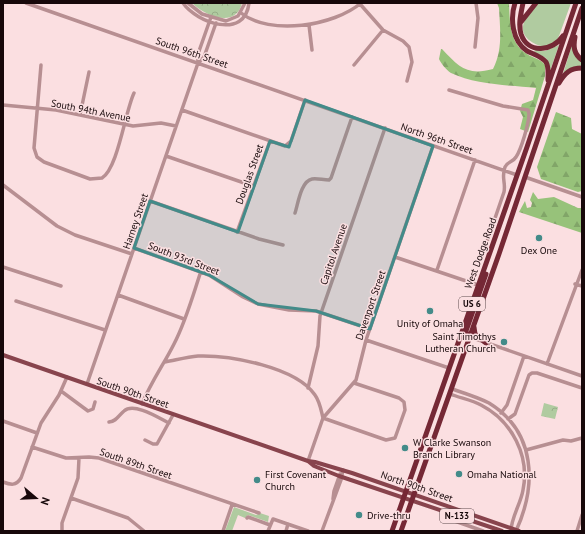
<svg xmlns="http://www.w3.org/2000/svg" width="585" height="534" font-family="'PT Sans',sans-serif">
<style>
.grass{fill:#b0cba0}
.forest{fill:url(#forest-firs)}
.park{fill:url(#park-crowns)}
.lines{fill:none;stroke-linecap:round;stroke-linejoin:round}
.minor{stroke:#b78f92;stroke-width:3.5}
.major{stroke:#88444d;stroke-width:4}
.highway{stroke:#752835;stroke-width:5}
.marked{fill:#438b89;fill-opacity:0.2;stroke:#438b89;stroke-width:3;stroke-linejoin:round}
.poi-dot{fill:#438b89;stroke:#fbdfe1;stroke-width:1.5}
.labels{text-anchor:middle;stroke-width:3;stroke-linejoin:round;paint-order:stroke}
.shield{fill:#fbdfe1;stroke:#5b484a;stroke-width:1}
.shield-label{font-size:9px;font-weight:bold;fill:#17080a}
.street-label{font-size:10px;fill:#17080a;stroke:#fbdfe1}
.poi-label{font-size:10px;fill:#17080a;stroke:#fbdfe1;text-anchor:start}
</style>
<defs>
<pattern id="forest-firs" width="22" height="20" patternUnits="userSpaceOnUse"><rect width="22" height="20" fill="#97c27a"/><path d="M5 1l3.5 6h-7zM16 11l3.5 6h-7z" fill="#81a568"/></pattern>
<pattern id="park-crowns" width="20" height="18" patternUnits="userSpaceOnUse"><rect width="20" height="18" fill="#b0cba0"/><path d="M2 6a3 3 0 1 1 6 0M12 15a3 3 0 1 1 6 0" fill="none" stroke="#97ad88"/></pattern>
</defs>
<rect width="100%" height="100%" fill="#fbdfe1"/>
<path class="grass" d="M 539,3 L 571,3 L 559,36 L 557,40 L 546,47 C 533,45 517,36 525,20 C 528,14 534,8 539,3 Z
M 559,45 L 550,71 L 546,58 L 534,52 L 535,50 L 545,51 Z
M 572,45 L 582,62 L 582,65 L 563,74 Z
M 234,507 L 256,515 L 260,513 L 269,516 L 268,522 L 248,515 L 245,518 L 238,515 L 232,531 L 225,531 Z"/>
<path class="forest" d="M 497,3 L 509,3 C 510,21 509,43 527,54 C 533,58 541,59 545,65 L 545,76 L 528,132 L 520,129 L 523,117 L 520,111 L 522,104 L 533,100 L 536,88 C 509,85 476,85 451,73 C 446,70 441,63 439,59 L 441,49 L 442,49 C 459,67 467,76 493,69 C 503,50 500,29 499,8 Z
M 556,112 L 571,118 L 572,129 L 582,134 L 582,191 L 578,192 L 541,179 L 537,167 Z
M 533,192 L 538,199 L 554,197 L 578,208 L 582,208 L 582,233 L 519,212 L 525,201 L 527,208 L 531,207 L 532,203 L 530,200 Z"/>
<path class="park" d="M 192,3 L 242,3 C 236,29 205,16 192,3 Z
M 544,403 L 558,407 L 555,419 L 541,416 Z"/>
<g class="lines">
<path class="minor" d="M 26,3 L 517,175
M 183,3 C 197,23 245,40 249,3
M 188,3 L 202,14 L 226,21 L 238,16 L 245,3
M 360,4 L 383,30 L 403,41 L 409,47 L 412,62 L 407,81
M 241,13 C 270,36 334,26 361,3
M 309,25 L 312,50
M 475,47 L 478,18 L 476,3
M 198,63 L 204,57 L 216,23
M 41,65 L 34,148 L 37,157 L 44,162 L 90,179 L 102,178 C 118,168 125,112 134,93
M 354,65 L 383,30
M 449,90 L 503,106 L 528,110 L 529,114 C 529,123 521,150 516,157 C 513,162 508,161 505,167 C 501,178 506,182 504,192 L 481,259
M 3,105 L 56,110 L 133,126 L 161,123 L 176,126
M 182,110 L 285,146 L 291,141 L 305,100
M 80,115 L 89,72
M 166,156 L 253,186
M 525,177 L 582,197
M 3,185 L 57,226 L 75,235 L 132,254
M 150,201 L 259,239 L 283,245
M 295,213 C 298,204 301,181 312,179 C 317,178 323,180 329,180 L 331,178 L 352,117
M 237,232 L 270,141
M 134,248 L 209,275 L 243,297 L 258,304 L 289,310 L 316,311 L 370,329
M 395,257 L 478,285
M 3,267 L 61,286
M 437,270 L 475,160
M 575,284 L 582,286
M 118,295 L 184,319
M 16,301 L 105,330
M 470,337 L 582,376
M 366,340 L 449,368
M 165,362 C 176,360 187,357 198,356 C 230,355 296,367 315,395 C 320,402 321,410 323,418 L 386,440 L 395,438 L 405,410 L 404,402 L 399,398 L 354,383
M 547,364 L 582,270
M 87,384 L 198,63 L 198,54 L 211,17
M 308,388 L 318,346 L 320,316 L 385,128
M 452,389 C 464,393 477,397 489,403 C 536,432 537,485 516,531
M 61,391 L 88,411 L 93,409 L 95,402
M 450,394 C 460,398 472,400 481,405 C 512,421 530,456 523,490 C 521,503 511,518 511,531
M 142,404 C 151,382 164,364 174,344 C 186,321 193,295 201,271
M 501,413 L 507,405 L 524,356
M 508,419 L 515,414 L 529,375 L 532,373 L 537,373 L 582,388
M 3,421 L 37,433
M 109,422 C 117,421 118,416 124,411 C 134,402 159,418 169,423
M 145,440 L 153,444 L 157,444 L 173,415
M 32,447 L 66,458 L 89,457 L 99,458 L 259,513
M 526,450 L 563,440 L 571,441 L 582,438
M 308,461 L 323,418 L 356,380 L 366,340 L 433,146
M 3,482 C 11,485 16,486 21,478 L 41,423 L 59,395 L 67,377
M 71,498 L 128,518 L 144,531
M 333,499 L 334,491 L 340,474
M 449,513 L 449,517 L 452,520 L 483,531
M 247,518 L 248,517 L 270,525
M 62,531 L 62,523 L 78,478 L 79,458
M 223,531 L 232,505
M 268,531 L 273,519 L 308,531
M 286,531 L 288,524
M 322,531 L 341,480 L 343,470
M 577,531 L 582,515"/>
<path class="major" d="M 3,355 L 308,461 L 314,466 L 339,476 L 502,531
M 308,461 L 315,462 L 352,473 L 519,531"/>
<path class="highway" d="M 515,3 C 510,18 512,41 527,51 C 533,54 541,56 546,62 C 549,67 548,74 548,80
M 523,3 C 521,13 518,24 521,34 C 528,55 553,51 563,36
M 521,22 L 536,3
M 575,37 C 573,47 574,54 582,60
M 559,83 C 565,73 570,68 582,68
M 474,327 L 475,334 L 486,343
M 470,337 L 467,335 L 466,331 L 486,274
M 392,531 L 527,147 L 576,3
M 401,531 L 499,254 L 582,8"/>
</g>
<path class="marked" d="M 305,100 L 433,146 L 370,329 L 316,311 L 258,304 L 209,275 L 134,248 L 150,201 L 238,232 L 270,141 L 289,147 Z"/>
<g class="poi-dot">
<circle cx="539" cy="238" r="4"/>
<circle cx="430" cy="311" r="4"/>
<circle cx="504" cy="342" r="4"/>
<circle cx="405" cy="448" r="4"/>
<circle cx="459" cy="474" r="4"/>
<circle cx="257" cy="480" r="4"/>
<circle cx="359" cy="515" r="4"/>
</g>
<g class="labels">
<g class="shield">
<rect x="459" y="297" width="26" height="14" rx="3"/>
<rect x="440" y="509" width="34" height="14" rx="3"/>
</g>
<g class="shield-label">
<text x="472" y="307">US 6</text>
<text x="457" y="519">N-133</text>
</g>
<g class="street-label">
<text transform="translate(192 52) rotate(19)" y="4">South 96th Street</text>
<text transform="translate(91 110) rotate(11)" y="4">South 94th Avenue</text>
<text transform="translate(437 138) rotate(19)" y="4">North 96th Street</text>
<text transform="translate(249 174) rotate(-70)" y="4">Douglas Street</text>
<text transform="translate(135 221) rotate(-71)" y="4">Harney Street</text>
<text transform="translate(480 253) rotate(-70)" y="4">West Dodge Road</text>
<text transform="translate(333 254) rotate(-71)" y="4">Capitol Avenue</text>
<text transform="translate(184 258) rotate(21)" y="4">South 93rd Street</text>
<text transform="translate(370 305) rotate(-71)" y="4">Davenport Street</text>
<text transform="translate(133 392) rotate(19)" y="4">South 90th Street</text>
<text transform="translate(136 463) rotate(19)" y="4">South 89th Street</text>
<text transform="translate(417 486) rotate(19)" y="4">North 90th Street</text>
</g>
<g class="poi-label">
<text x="539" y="254" text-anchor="middle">Dex One</text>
<text x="430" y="327" text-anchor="middle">Unity of Omaha</text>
<text x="496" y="340" text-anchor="end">Saint Timothys<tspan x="496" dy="12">Lutheran Church</tspan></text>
<text x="413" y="446">W Clarke Swanson<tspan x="413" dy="12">Branch Library</tspan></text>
<text x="265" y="478">First Covenant<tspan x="265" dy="12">Church</tspan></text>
<text x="467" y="478">Omaha National</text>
<text x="367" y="519">Drive-thru</text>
</g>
</g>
<rect width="585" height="534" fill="none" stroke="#17080a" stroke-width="8"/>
<g transform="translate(36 498) rotate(109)" stroke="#fbdfe1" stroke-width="3" paint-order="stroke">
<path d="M0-3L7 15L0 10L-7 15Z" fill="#17080a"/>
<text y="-6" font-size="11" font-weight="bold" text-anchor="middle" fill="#17080a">N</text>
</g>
</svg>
